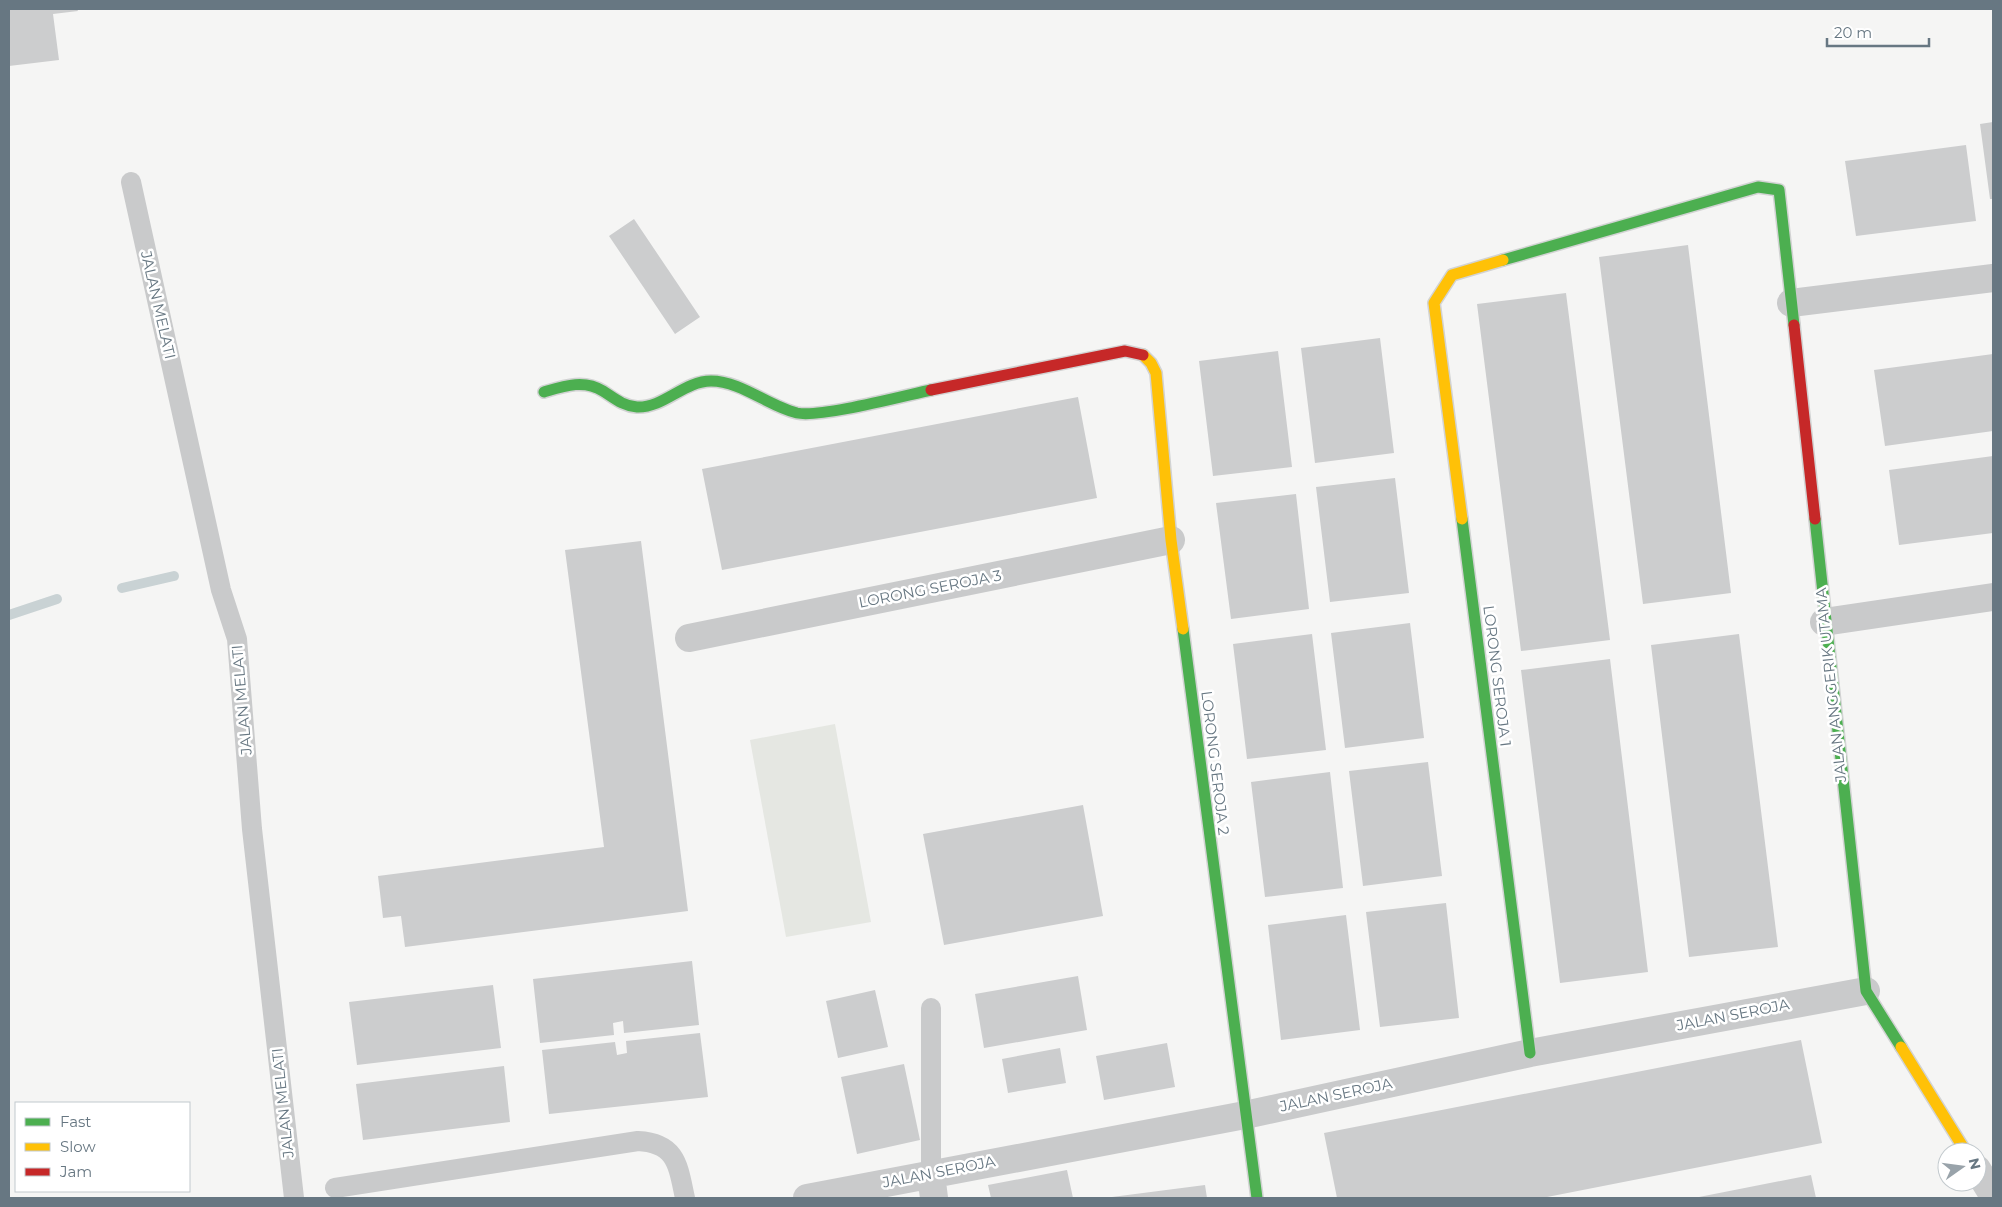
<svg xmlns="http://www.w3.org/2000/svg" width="2002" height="1207" font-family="Montserrat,sans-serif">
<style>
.green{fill:#e5e7e2}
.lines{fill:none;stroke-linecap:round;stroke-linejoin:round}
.stream{stroke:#c9d2d4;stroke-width:10}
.building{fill:#cccdce}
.fast-casing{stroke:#d2d3d3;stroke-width:14}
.slow-casing{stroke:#d2d3d3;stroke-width:14}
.jam-casing{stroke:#d2d3d3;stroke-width:14}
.lane{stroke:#c9cacb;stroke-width:20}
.street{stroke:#c9cacb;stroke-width:28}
.fast{stroke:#4caf50;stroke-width:11}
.slow{stroke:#ffc107;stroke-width:11}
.jam{stroke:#c62828;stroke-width:11}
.labels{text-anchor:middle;stroke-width:5;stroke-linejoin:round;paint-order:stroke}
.street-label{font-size:15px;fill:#677782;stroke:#fff}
</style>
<rect width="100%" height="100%" fill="#f5f5f4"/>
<path class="green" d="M 835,724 L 871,922 L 786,937 L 750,740 Z"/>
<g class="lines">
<path class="stream" d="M 122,588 L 174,576
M 9,615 L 57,599"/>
</g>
<path class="building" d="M 9,9 L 77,9 L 78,11 L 53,14 L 59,60 L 9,66 Z
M 1993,122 L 1993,199 L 1990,199 L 1980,124 Z
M 1966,145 L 1976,221 L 1856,236 L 1845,161 Z
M 634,219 L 700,317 L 675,334 L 609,236 Z
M 1688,245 L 1731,593 L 1643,604 L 1599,257 Z
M 1566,293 L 1610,640 L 1521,651 L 1477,304 Z
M 1380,338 L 1394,453 L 1315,463 L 1301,348 Z
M 1278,351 L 1292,467 L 1213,476 L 1199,361 Z
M 1993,354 L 1993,431 L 1885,446 L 1874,370 Z
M 1078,397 L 1097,498 L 722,570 L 702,469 Z
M 1993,456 L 1993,533 L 1899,545 L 1889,470 Z
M 1395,478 L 1409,593 L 1330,602 L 1316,487 Z
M 1296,494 L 1309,609 L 1231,619 L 1216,503 Z
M 641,541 L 688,911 L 405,947 L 401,916 L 383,918 L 378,876 L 604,847 L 565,550 Z
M 1410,623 L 1424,738 L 1345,748 L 1331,633 Z
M 1312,634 L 1326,750 L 1247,759 L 1233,644 Z
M 1739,634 L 1778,947 L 1689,957 L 1651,645 Z
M 1610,659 L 1648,972 L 1560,983 L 1521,670 Z
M 1428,762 L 1442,876 L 1363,886 L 1349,771 Z
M 1330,772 L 1343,888 L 1265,897 L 1251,782 Z
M 1083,805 L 1103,916 L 944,945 L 923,834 Z
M 1446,903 L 1459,1018 L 1380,1027 L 1366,912 Z
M 1346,915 L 1360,1030 L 1281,1040 L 1268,925 Z
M 692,961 L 699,1025 L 624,1033 L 623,1021 L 613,1023 L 614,1035 L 540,1043 L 533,979 Z
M 1078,976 L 1087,1030 L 984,1048 L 975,994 Z
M 493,985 L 501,1048 L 357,1065 L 349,1002 Z
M 875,990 L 888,1047 L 838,1058 L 826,1001 Z
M 700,1033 L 708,1097 L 549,1114 L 542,1050 L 615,1042 L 617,1055 L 627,1053 L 626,1041 Z
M 1801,1040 L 1822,1143 L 1542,1198 L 1337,1198 L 1324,1133 Z
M 1167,1043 L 1175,1087 L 1104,1100 L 1096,1056 Z
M 1060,1048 L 1066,1083 L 1008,1093 L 1002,1059 Z
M 904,1064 L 920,1140 L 857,1154 L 841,1077 Z
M 504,1066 L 510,1122 L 363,1140 L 356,1084 Z
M 1067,1170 L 1073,1198 L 991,1198 L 988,1185 Z
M 1811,1175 L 1816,1198 L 1699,1198 L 1699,1197 Z
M 1205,1185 L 1207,1198 L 1112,1198 L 1112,1197 Z"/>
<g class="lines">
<defs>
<path id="fast" d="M 1503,260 L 1758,187 L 1779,190 L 1794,325
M 544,392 C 564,386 584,379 603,391 C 614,398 623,406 637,407 C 664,408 684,381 711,381 C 741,381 768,406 797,413 C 820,418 903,396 931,390
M 1462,519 L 1530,1053
M 1815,519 L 1866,991 L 1901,1047
M 1183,629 L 1257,1198"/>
<path id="slow" d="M 1143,355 L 1151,363 L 1156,373 L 1171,540 L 1183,629
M 1462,519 L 1434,303 L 1452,275 L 1503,260
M 1901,1047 L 1966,1152"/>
<path id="jam" d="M 1794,325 L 1815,519
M 931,390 L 1125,351 L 1143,355"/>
</defs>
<use href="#fast" class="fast-casing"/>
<use href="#slow" class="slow-casing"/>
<use href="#jam" class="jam-casing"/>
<path class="lane" d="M 131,182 L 221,590 L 237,639 L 252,829 L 294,1198
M 931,1008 L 931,1174
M 335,1188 L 638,1141 C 677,1143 678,1166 685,1198"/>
<path class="street" d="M 1791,303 L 1993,278
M 1824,622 L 1993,597
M 689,638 L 1171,540
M 1977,1169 L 1993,1195
M 931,1174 L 934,1198
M 807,1198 L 1245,1115 L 1530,1053 L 1866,991"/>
<use href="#fast" class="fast"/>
<use href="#slow" class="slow"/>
<use href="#jam" class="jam"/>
</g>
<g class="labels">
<g class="street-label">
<text transform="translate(158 305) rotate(77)" y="5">JALAN MELATI</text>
<text transform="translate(930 589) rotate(-11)" y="5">LORONG SEROJA 3</text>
<text transform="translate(1497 676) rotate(83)" y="5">LORONG SEROJA 1</text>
<text transform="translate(1831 685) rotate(-96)" y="5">JALAN ANGGERIK UTAMA</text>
<text transform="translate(242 700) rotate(-95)" y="5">JALAN MELATI</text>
<text transform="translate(1215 763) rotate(83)" y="5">LORONG SEROJA 2</text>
<text transform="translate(1733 1015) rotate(-11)" y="5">JALAN SEROJA</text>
<text transform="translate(1336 1095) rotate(-12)" y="5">JALAN SEROJA</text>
<text transform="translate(283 1103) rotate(-96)" y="5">JALAN MELATI</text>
<text transform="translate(939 1172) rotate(-11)" y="5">JALAN SEROJA</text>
</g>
</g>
<rect width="2002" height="1207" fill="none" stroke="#677782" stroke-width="20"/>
<rect x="15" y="1102" width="175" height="90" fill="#ffffff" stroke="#c2c9cd"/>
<rect x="25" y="1118" width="25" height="8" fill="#4caf50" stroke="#c2c9cd"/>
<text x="60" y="1127" font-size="15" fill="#677782">Fast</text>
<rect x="25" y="1143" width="25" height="8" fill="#ffc107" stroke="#c2c9cd"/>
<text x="60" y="1152" font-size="15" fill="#677782">Slow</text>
<rect x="25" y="1168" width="25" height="8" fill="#c62828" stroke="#c2c9cd"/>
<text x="60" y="1177" font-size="15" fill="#677782">Jam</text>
<g transform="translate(1962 1167) rotate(76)"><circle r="24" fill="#ffffff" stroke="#c2c9cd"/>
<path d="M0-4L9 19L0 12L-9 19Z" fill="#99a3aa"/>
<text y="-8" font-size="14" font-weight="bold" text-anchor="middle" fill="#677782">N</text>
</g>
<path d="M1827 38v8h102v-8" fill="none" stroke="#677782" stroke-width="2.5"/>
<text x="1834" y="38" font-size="15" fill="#677782" stroke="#ffffff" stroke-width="4" paint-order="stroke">20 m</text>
</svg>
